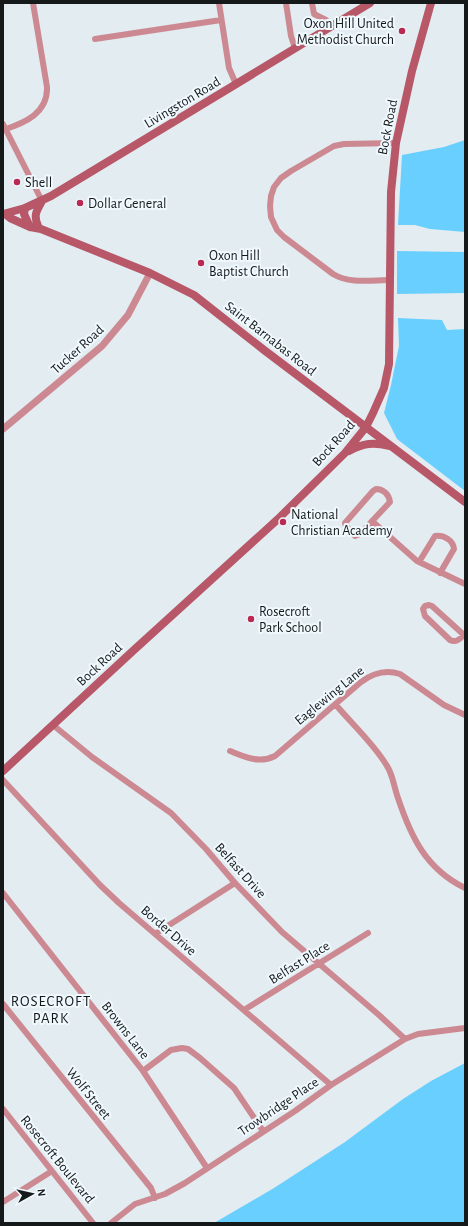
<svg xmlns="http://www.w3.org/2000/svg" width="468" height="1226" font-family="'Alegreya Sans',sans-serif">
<style>
.green{fill:#69cffe}
.lines{fill:none;stroke-linecap:round;stroke-linejoin:round}
.minor{stroke:#cc8992;stroke-width:6}
.tertiary{stroke:#cc8992;stroke-width:7}
.secondary{stroke:#b75768;stroke-width:8}
.poi-dot{fill:#b92951;stroke:#f0f9fe;stroke-width:1.5}
.labels{text-anchor:middle;stroke-width:4;stroke-linejoin:round;paint-order:stroke}
.poi-label{font-size:14px;fill:#15191a;stroke:#f0f9fe;text-anchor:start}
.street-label{font-size:14px;fill:#15191a;stroke:#f0f9fe}
.neighbourhood-label{font-size:15px;letter-spacing:1px;fill:#15191a;stroke:#f0f9fe}
</style>
<rect width="100%" height="100%" fill="#e2ecf1"/>
<path class="green" d="M 465,140 L 465,232 L 430,229 L 415,225 L 398,225 L 402,155 L 444,147 Z
M 397,251 L 465,252 L 465,293 L 397,294 Z
M 398,318 L 442,320 L 447,330 L 465,329 L 465,491 L 397,439 L 384,413 L 391,385 L 399,346 Z
M 465,1063 L 465,1223 L 214,1223 L 274,1188 L 345,1142 L 403,1099 L 431,1081 Z"/>
<g class="lines">
<path class="minor" d="M 219,3 L 229,68 L 236,84
M 286,3 L 291,36 L 295,48
M 312,3 L 314,14 L 326,20 L 331,27
M 95,39 L 221,20
M 3,124 L 42,201
M 3,130 C 25,123 48,113 47,87 L 33,3
M 390,280 C 372,280 349,284 333,274 L 284,237 L 277,230 L 271,217 L 270,206 L 271,196 L 274,187 L 281,178 L 291,171 L 334,146 L 344,144 L 396,143
M 376,489 C 383,489 389,494 390,502 L 360,534 L 355,536 L 346,526 L 345,523 L 373,491 Z
M 372,521 L 417,561 L 465,584
M 419,562 L 435,536 C 444,535 453,540 454,549 L 440,573
M 429,605 L 432,606 L 464,635 C 460,639 456,643 450,640 L 425,616 L 423,609 L 425,606 Z
M 336,705 C 352,724 375,745 387,766 C 393,775 394,787 398,798 C 411,837 426,869 465,888
M 53,725 L 92,757 L 171,813 L 206,849 L 235,883 L 282,932 L 379,1015 L 405,1039
M 230,751 C 245,757 259,764 275,756 L 361,682 C 373,673 385,669 400,674 L 444,705 L 465,715
M 3,780 L 100,885 L 119,903 L 331,1085
M 3,893 L 143,1071 L 207,1168
M 155,934 L 235,883
M 3,1004 L 151,1188 L 155,1198
M 244,1010 L 368,933
M 143,1071 L 171,1050 L 182,1048 L 188,1049 L 200,1058 L 234,1088 L 263,1131
M 3,1109 L 93,1223
M 3,1202 L 52,1171
M 111,1223 L 135,1204 L 165,1194 L 185,1183 L 295,1111 L 331,1085 L 405,1039 L 418,1034 L 465,1028"/>
<path class="tertiary" d="M 3,429 L 102,346 L 128,315 L 150,273"/>
<path class="secondary" d="M 25,208 L 24,214 L 30,227 L 41,229 L 150,273 L 194,295 L 264,350 L 465,502
M 3,214 L 25,208 L 51,196 L 370,3
M 5,214 L 10,218 L 30,227
M 38,226 C 33,215 37,210 42,201
M 349,451 C 363,443 374,442 389,446
M 3,771 L 135,649 L 278,519 L 345,453 L 366,427 L 373,413 L 384,388 L 389,364 L 391,192 L 396,143 L 412,71 L 431,3"/>
</g>
<g class="poi-dot">
<circle cx="402" cy="31" r="4"/>
<circle cx="17" cy="182" r="4"/>
<circle cx="80" cy="203" r="4"/>
<circle cx="201" cy="263" r="4"/>
<circle cx="283" cy="522" r="4"/>
<circle cx="251" cy="619" r="4"/>
</g>
<g class="labels">
<g class="poi-label">
<text x="394" y="28" text-anchor="end">Oxon Hill United<tspan x="394" dy="16">Methodist Church</tspan></text>
<text x="25" y="187">Shell</text>
<text x="88" y="208">Dollar General</text>
<text x="209" y="260">Oxon Hill<tspan x="209" dy="16">Baptist Church</tspan></text>
<text x="291" y="519">National<tspan x="291" dy="16">Christian Academy</tspan></text>
<text x="259" y="616">Rosecroft<tspan x="259" dy="16">Park School</tspan></text>
</g>
<g class="street-label">
<text transform="translate(182 102) rotate(-31)" y="5">Livingston Road</text>
<text transform="translate(387 127) rotate(-79)" y="5">Bock Road</text>
<text transform="translate(271 338) rotate(38)" y="5">Saint Barnabas Road</text>
<text transform="translate(77 349) rotate(-42)" y="5">Tucker Road</text>
<text transform="translate(333 443) rotate(-48)" y="5">Bock Road</text>
<text transform="translate(99 664) rotate(-43)" y="5">Bock Road</text>
<text transform="translate(329 695) rotate(-39)" y="5">Eaglewing Lane</text>
<text transform="translate(241 870) rotate(48)" y="5">Belfast Drive</text>
<text transform="translate(169 930) rotate(41)" y="5">Border Drive</text>
<text transform="translate(299 962) rotate(-32)" y="5">Belfast Place</text>
<text transform="translate(126 1030) rotate(52)" y="5">Browns Lane</text>
<text transform="translate(89 1093) rotate(51)" y="5">Wolf Street</text>
<text transform="translate(278 1106) rotate(-34)" y="5">Trowbridge Place</text>
<text transform="translate(58 1159) rotate(51)" y="5">Rosecroft Boulevard</text>
</g>
<g class="neighbourhood-label">
<text x="51" y="1006">ROSECROFT<tspan x="51" dy="17">PARK</tspan></text>
</g>
</g>
<rect width="468" height="1226" fill="none" stroke="#15191a" stroke-width="8"/>
<g transform="translate(32 1194) rotate(82)" stroke="#f0f9fe" stroke-width="3" paint-order="stroke">
<path d="M0-3L7 15L0 10L-7 15Z" fill="#15191a"/>
<text y="-6" font-size="11" font-weight="bold" text-anchor="middle" fill="#15191a">N</text>
</g>
</svg>
